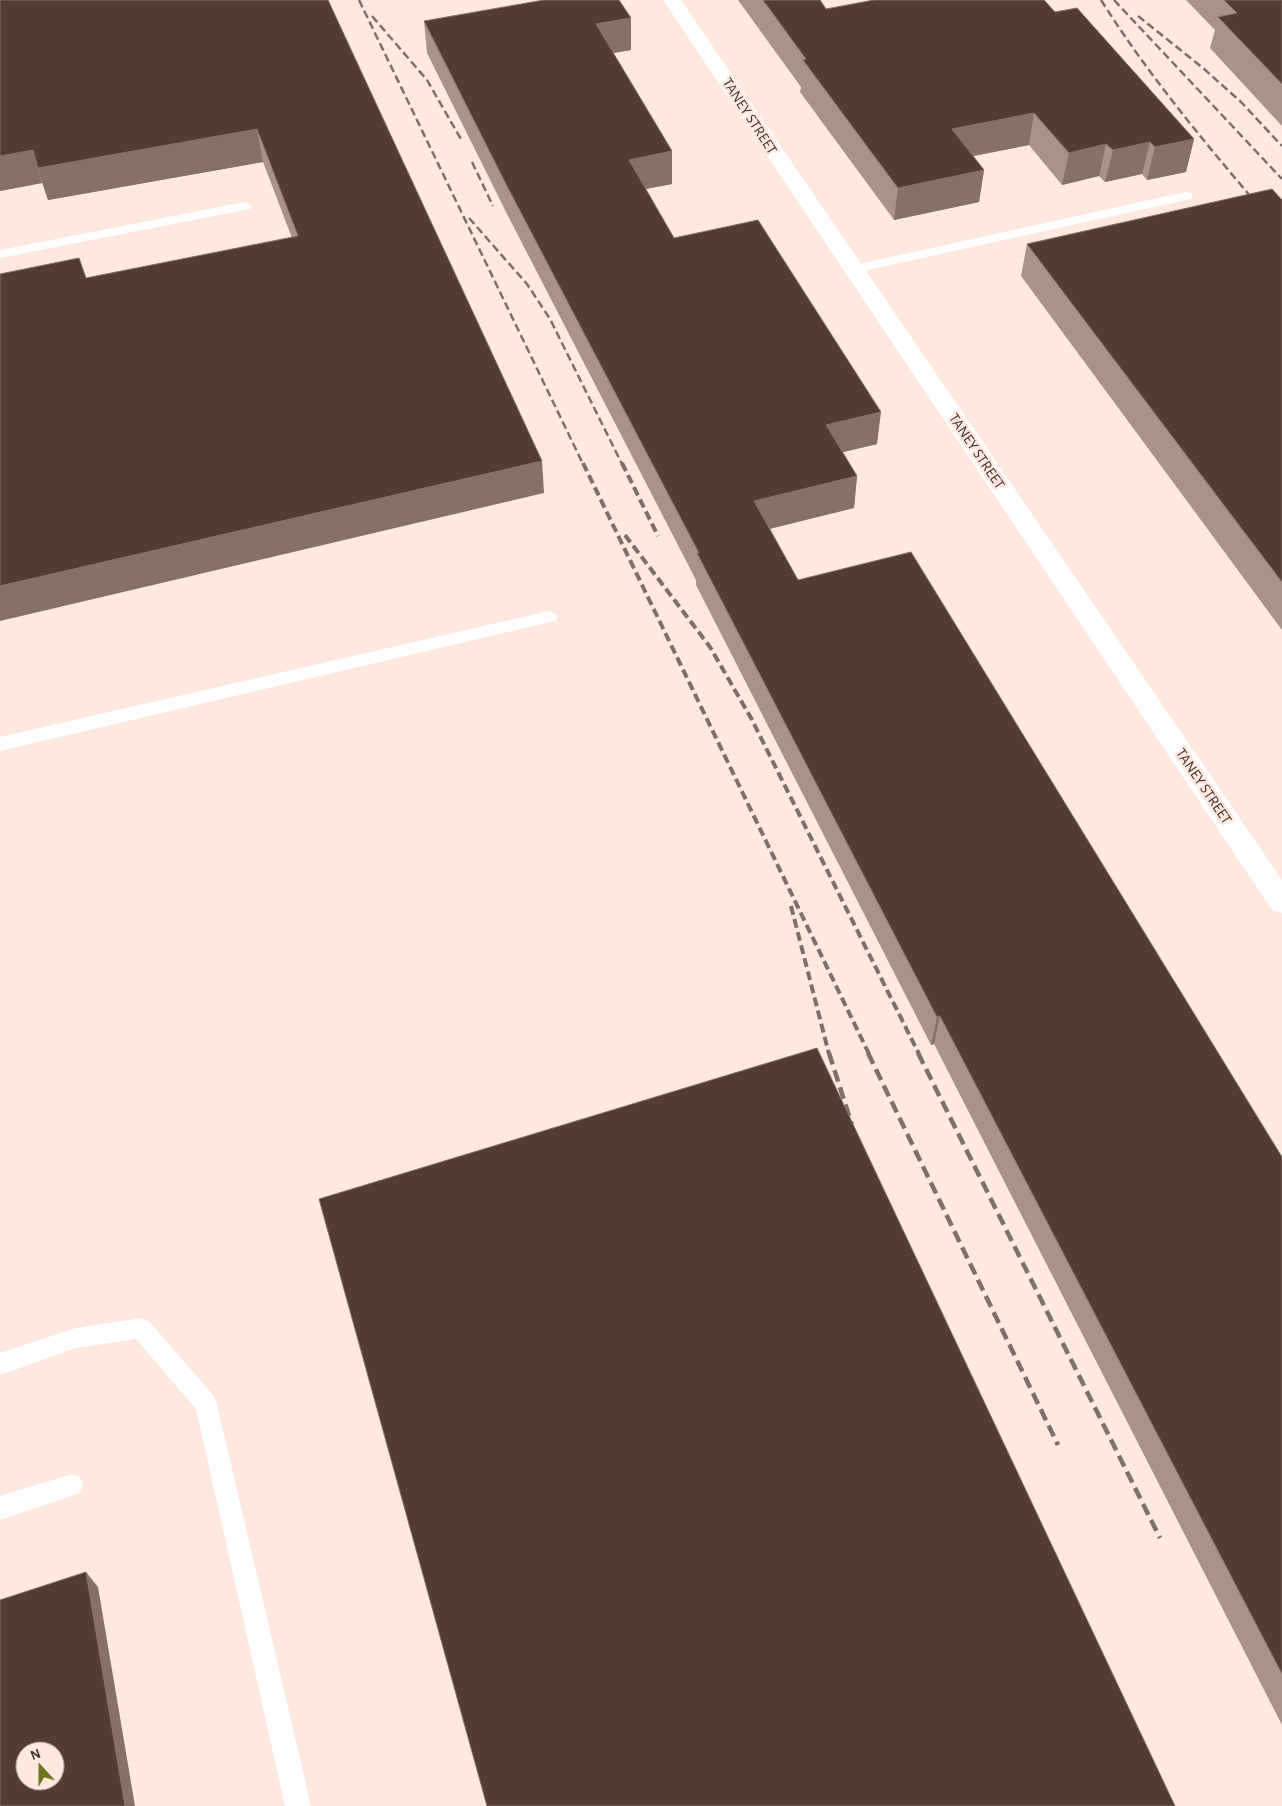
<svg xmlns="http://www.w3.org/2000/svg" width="1282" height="1806" font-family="'Alegreya Sans',sans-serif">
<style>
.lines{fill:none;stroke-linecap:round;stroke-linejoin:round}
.lane{fill:#fff;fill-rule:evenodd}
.street{fill:#fff;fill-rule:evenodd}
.rail-far2{stroke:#7e6f69;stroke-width:2.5;stroke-dasharray:8 4;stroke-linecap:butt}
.rail-far1{stroke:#7e6f69;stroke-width:4;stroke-dasharray:9 4.5;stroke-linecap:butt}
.rail{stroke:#7e6f69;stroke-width:4.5;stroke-dasharray:12 6;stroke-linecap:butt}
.wall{fill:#a99288}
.shaded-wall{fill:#877066}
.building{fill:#533d32;stroke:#877066;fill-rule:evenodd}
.labels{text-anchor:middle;stroke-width:5;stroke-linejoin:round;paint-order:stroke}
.street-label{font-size:15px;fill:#413631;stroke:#ffe8de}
</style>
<rect width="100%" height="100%" fill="#ffe8de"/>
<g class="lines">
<path class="lane" d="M 1186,192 L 1191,193 L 1193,196 L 1191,199 L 854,273 L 849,272 L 847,269 L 849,266 L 854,265 Z
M 245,202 L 252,206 L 250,209 L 0,258 L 0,250 Z
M 549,611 L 555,613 L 557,617 L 555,621 L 0,751 L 0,737 Z
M 141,1318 L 149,1321 L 214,1396 L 217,1404 L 311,1806 L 285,1806 L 196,1409 L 136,1339 L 76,1348 L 0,1375 L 0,1353 L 76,1328 Z
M 72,1474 L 80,1477 L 83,1485 L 80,1493 L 0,1520 L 0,1496 Z"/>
<path class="street" d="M 663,0 L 681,0 L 1282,880 L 1282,913 L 1272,910 Z"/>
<path class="rail-far2" d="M 359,0 L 583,464
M 1101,0 C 1147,73 1201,138 1257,204
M 1114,0 L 1282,179
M 372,16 L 427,80 L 462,141
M 1138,16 L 1203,68 L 1241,102 L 1282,146
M 472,162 L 493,206
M 469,218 L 527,284 L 550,319 L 622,464"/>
<path class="rail-far1" d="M 583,463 L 869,1054
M 622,463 L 658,536
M 625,535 L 710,647 L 751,718 L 919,1054
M 791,906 L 829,1054"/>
<path class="rail" d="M 829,1053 L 852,1125
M 868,1053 L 1058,1445
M 918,1053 L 1160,1538"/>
</g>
<path class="wall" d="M 0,0 L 328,0 L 544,493 L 86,278 L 292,238 L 263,162 L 48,200 L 42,183 L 0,191 Z
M 738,0 L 820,0 L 826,9 L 1055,12 L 1194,139 L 1186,172 L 1147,180 L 1142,174 L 1105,182 L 1099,176 L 1062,185 L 1029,145 L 973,156 L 984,170 L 979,202 L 894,220 L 800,92 L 801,87 Z
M 1186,0 L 1282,0 L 1282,126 L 1210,48 L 1215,30 Z
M 424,21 L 631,50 L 613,53 L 672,184 L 646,189 L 674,238 L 877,444 L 843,452 L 857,476 L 854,508 L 770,529 L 798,580 L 1282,1157 L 1282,1725 L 934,1044 L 931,1045 L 696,585 L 696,580 L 508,216 L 427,53 Z
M 1282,200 L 1282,630 L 1021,276 L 1027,244 Z"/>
<path class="shaded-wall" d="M 631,18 L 631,50 L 596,56 L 596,24 Z
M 1034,113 L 1029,145 L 948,161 L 952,129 Z
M 257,129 L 263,162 L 48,200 L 38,168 Z
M 1194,139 L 1186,172 L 1147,180 L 1155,147 Z
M 1150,142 L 1142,174 L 1105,182 L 1113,150 Z
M 1106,144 L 1099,176 L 1062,185 L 1069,153 Z
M 33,150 L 42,183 L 0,191 L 0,156 Z
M 672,151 L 672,184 L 629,192 L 629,160 Z
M 984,170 L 979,202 L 894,220 L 898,188 Z
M 881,412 L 877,444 L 823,457 L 826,425 Z
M 542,461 L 544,493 L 0,621 L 0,586 Z
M 857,476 L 854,508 L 752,533 L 754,501 Z
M 940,1016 L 934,1044 L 931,1045 L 937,1017 Z
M 86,1572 L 98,1587 L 135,1806 L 125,1806 Z"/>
<path class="building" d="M 0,0 L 328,0 L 542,461 L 0,586 L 0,274 L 79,258 L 86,278 L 298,236 L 257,129 L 38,168 L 33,150 L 0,156 Z
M 544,0 L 619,0 L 631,18 L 596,24 L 672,151 L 629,160 L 674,238 L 758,220 L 881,412 L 826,425 L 857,476 L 754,501 L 798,580 L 911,552 L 1282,1157 L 1282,1674 L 940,1016 L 937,1017 L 697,553 L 699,553 L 506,184 L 424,21 Z
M 763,0 L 820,0 L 826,9 L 874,0 L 1044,0 L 1055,12 L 1077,8 L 1194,139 L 1155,147 L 1150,142 L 1113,150 L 1106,144 L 1069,153 L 1034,113 L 952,129 L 984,170 L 898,188 L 803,60 L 806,59 Z
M 1224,0 L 1282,0 L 1282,84 L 1218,17 L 1237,13 Z
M 1272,189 L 1282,200 L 1282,582 L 1027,244 Z
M 817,1048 L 1175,1806 L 487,1806 L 319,1199 Z
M 86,1572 L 125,1806 L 0,1806 L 0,1600 ZM 25,1751 L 55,1751 L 55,1781 L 25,1781 Z"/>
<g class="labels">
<g class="street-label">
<text transform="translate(750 116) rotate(57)" y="5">TANEY STREET</text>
<text transform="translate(977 451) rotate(56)" y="5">TANEY STREET</text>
<text transform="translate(1204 786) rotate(56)" y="5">TANEY STREET</text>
</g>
</g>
<g transform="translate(40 1766) rotate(339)"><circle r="24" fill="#ffe8de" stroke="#b3a199"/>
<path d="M0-4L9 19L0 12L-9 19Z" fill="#717721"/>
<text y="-8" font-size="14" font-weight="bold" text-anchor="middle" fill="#413631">N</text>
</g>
</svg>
